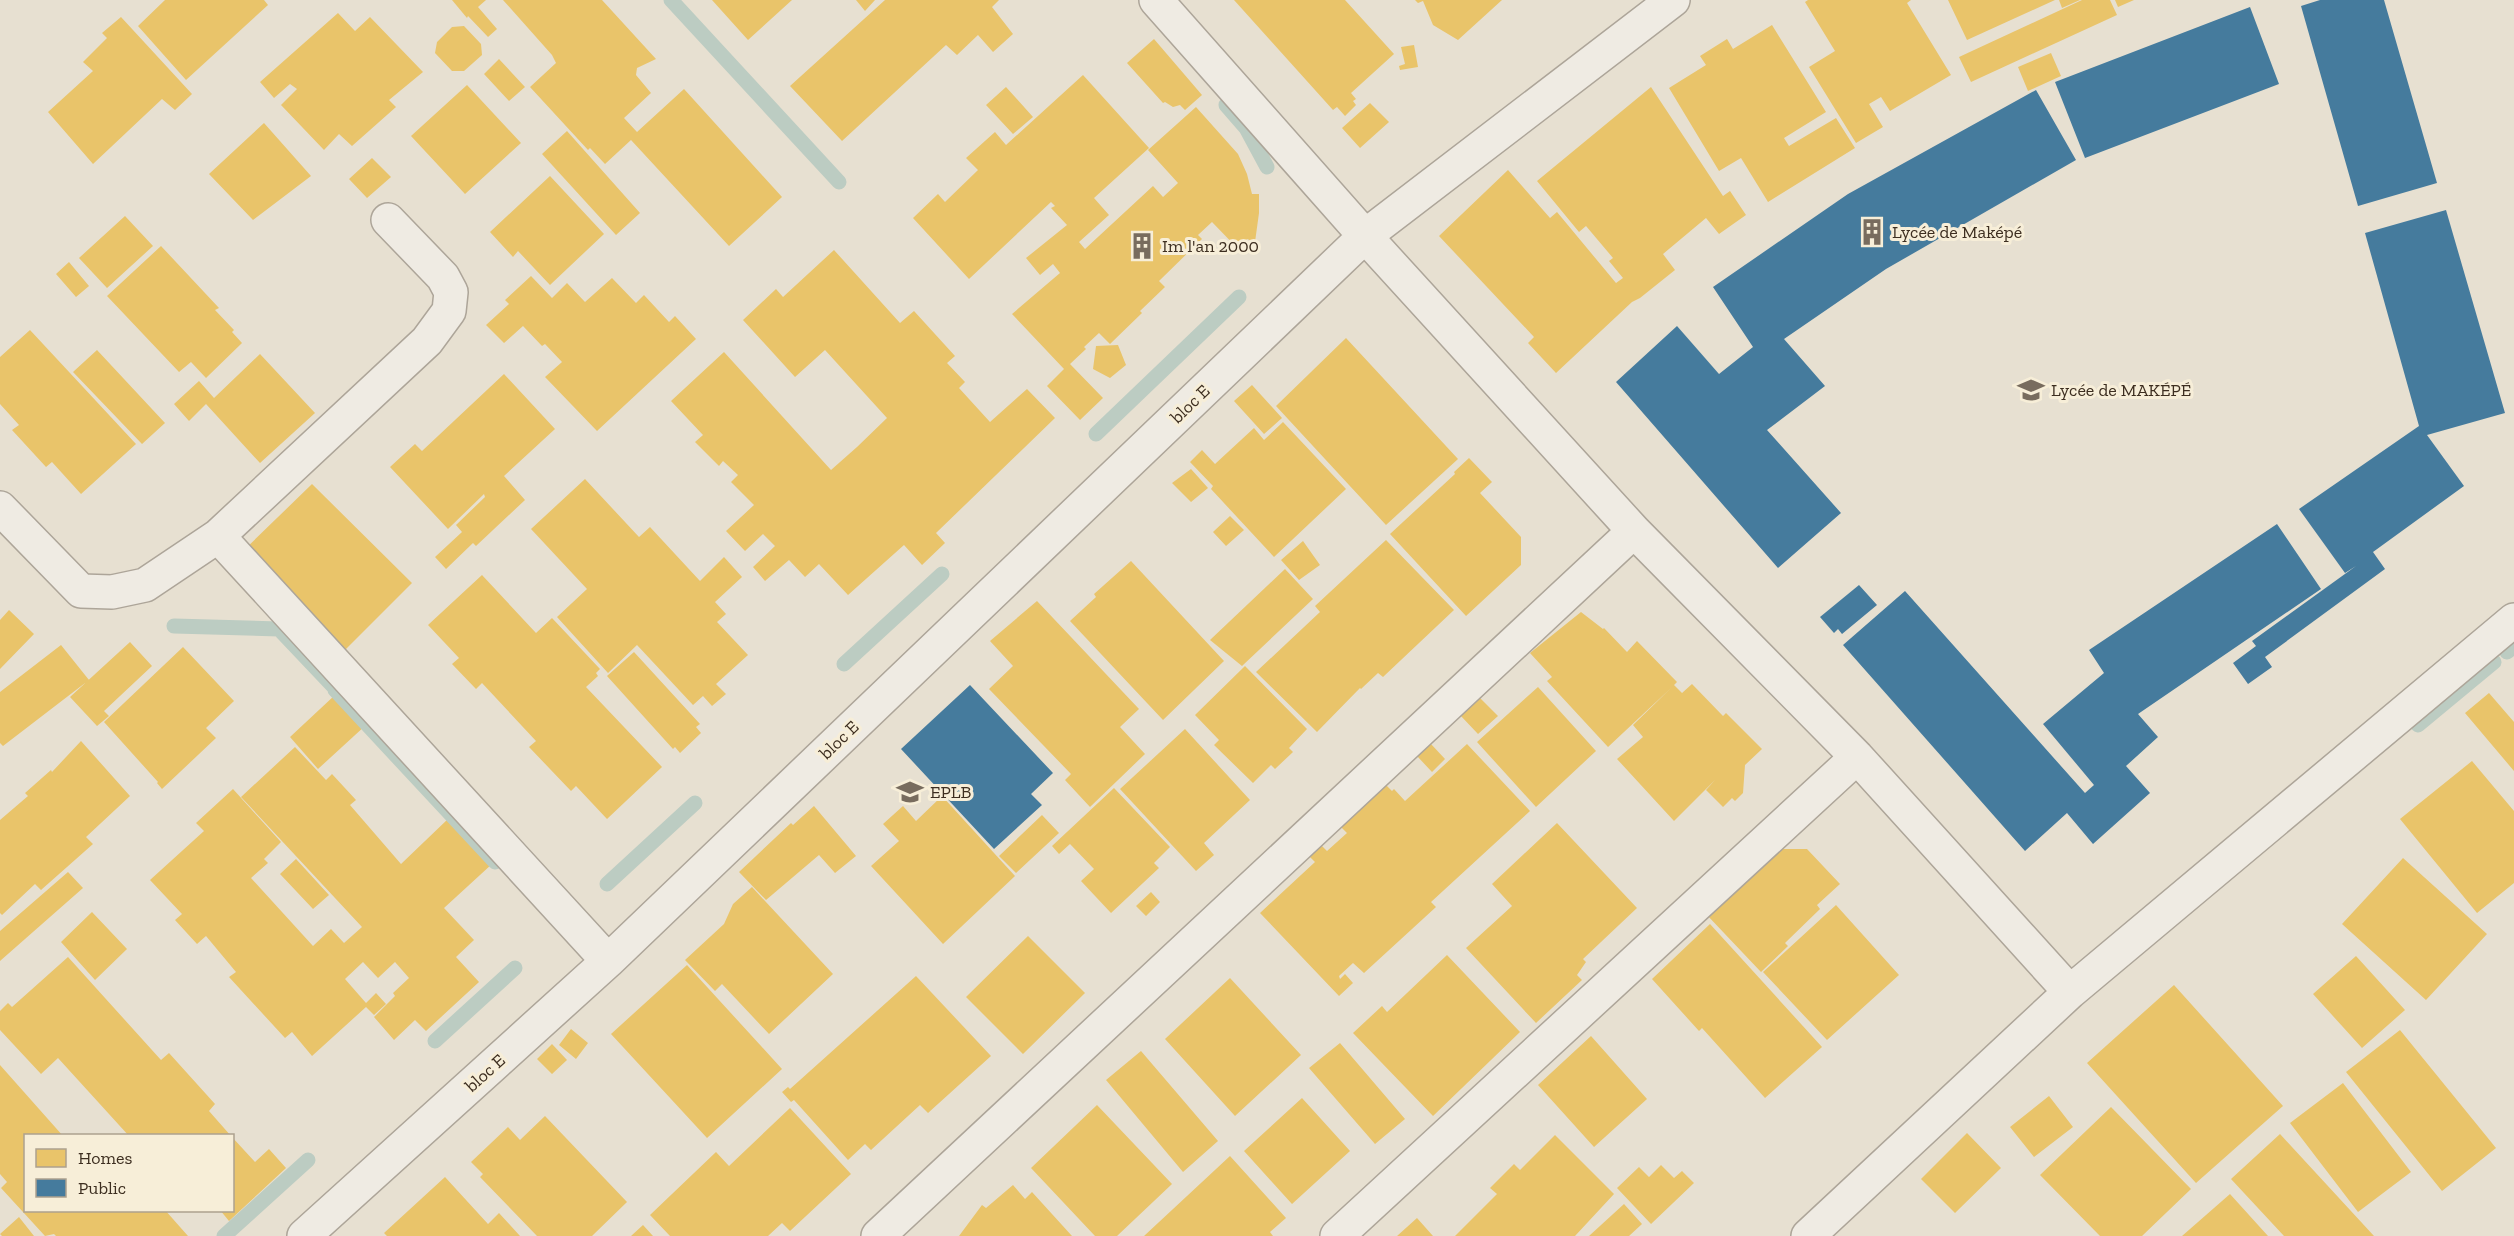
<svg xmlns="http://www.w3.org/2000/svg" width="2514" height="1236" font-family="'Zilla Slab',serif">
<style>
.homes{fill:#e9c46a}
.public{fill:#457b9d}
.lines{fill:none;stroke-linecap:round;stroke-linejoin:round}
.stream{stroke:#bcccc2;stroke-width:15}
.minor-casing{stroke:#ada599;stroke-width:36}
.minor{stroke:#efebe3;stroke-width:33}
.labels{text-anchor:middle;stroke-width:6;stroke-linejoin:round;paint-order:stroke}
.poi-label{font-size:18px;fill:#3d2e20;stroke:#f7eed8;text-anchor:start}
.street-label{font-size:18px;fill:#3d2e20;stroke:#f7eed8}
</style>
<rect width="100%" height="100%" fill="#e7e0d1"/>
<path class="homes" d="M 165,0 L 264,0 L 268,5 L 186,80 L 138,26 Z
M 452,0 L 486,0 L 478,7 L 497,29 L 488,37 L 468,16 L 467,18 Z
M 503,0 L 602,0 L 656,59 L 637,68 L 636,75 L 651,93 L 624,118 L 637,132 L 684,89 L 782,197 L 729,246 L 631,140 L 605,164 L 590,148 L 588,150 L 530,87 L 556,63 L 552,55 Z
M 712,0 L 792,0 L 748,40 Z
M 856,0 L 875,0 L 865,11 Z
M 885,0 L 999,0 L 992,7 L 1013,34 L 993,52 L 978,35 L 957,55 L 946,45 L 842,141 L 790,86 Z
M 1234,0 L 1345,0 L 1394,54 L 1351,93 L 1356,99 L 1353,101 L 1356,105 L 1345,116 L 1337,107 L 1333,110 Z
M 1415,0 L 1502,0 L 1458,40 L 1433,25 L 1423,1 L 1418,3 Z
M 1808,0 L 1911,0 L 1907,3 L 1951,75 L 1890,111 L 1881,97 L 1869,104 L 1883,127 L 1856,143 L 1809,67 L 1835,51 L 1805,2 Z
M 1948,0 L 2055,0 L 1967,40 Z
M 2059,0 L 2080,0 L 2062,8 Z
M 2082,0 L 2110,0 L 2117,15 L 1971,82 L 1959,57 Z
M 2115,0 L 2134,0 L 2118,7 Z
M 338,13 L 355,31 L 370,17 L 423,72 L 389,100 L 396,107 L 352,146 L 339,134 L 324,150 L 281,105 L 297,89 L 290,84 L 274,98 L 260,82 Z
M 121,17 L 192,94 L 175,110 L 162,99 L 93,164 L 48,112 L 93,71 L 83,62 L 107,38 L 102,33 Z
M 1772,25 L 1826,112 L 1784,138 L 1789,146 L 1836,118 L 1855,148 L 1768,202 L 1741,158 L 1719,171 L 1669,88 L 1706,65 L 1700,56 L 1727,39 L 1733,49 Z
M 464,26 L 481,44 L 482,55 L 464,71 L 452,71 L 435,53 L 437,42 L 452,27 Z
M 1154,39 L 1202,95 L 1185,110 L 1180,105 L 1173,107 L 1165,102 L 1163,103 L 1127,63 Z
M 1414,45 L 1418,67 L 1400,70 L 1399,66 L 1405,64 L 1401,47 Z
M 2051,53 L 2061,76 L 2028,91 L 2018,67 Z
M 499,59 L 525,87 L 509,101 L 484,74 Z
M 1083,75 L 1149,148 L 1094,198 L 1109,215 L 1079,242 L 1085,249 L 1153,186 L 1163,197 L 1178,183 L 1148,150 L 1196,107 L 1238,154 L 1247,174 L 1252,194 L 1259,194 L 1259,213 L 1255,242 L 1247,239 L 1241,252 L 1212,222 L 1198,235 L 1202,239 L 1159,281 L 1165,287 L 1140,311 L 1142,313 L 1110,344 L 1099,333 L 1084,347 L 1086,349 L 1070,364 L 1103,398 L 1080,420 L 1047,386 L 1064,369 L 1012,314 L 1060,273 L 1053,264 L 1040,275 L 1026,258 L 1067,225 L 1051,208 L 1055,206 L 1051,202 L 969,279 L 913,218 L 938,194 L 945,202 L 978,170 L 966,158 L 995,132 L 1006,145 Z
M 467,85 L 521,143 L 465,194 L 411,136 Z
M 1006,87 L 1033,117 L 1013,134 L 986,105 Z
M 1651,87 L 1723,196 L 1730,191 L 1746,215 L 1719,234 L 1706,218 L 1663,254 L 1675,270 L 1640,298 L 1632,302 L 1556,373 L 1528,343 L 1534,337 L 1439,236 L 1508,170 L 1550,218 L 1557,212 L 1616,283 L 1623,278 L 1609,261 L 1613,258 L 1586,226 L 1579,232 L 1537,181 Z
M 1370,103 L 1389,122 L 1360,148 L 1342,128 Z
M 264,123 L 311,176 L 253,220 L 209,174 Z
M 567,131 L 640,213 L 616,235 L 542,154 Z
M 372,158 L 391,177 L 367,198 L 349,179 Z
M 550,176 L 604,234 L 550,285 L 518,251 L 513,257 L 490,232 Z
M 125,216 L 153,246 L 107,288 L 79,258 Z
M 161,246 L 219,308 L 215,310 L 234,330 L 232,332 L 242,343 L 206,378 L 191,362 L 179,372 L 107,296 Z
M 834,250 L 900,323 L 914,311 L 955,356 L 947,363 L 965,382 L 959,388 L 990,422 L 1027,389 L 1055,418 L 936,533 L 945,543 L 922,565 L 904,545 L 848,595 L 819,564 L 805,577 L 789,560 L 765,581 L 753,567 L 775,546 L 763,534 L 745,551 L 726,531 L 754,505 L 731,482 L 738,475 L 723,461 L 719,466 L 695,442 L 703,435 L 671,401 L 724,352 L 831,470 L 857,447 L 887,418 L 825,350 L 795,377 L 743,320 L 776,289 L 783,297 Z
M 69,262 L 89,286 L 76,297 L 56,274 Z
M 531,276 L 552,298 L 567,283 L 585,302 L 612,278 L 636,303 L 644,295 L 669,322 L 675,316 L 696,339 L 597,431 L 545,377 L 562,362 L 545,344 L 542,346 L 523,326 L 504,343 L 486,325 L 509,304 L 505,300 Z
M 30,330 L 136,444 L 81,494 L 52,462 L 46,467 L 12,430 L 19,425 L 0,404 L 0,357 Z
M 1346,338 L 1458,459 L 1386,525 L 1276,406 Z
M 1118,345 L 1126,365 L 1110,378 L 1093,369 L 1096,346 Z
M 97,350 L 165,423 L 142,444 L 73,372 Z
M 260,354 L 315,413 L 260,463 L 206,404 L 189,421 L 174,404 L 199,381 L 214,398 Z
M 504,374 L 555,429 L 504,476 L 525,500 L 476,546 L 473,543 L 446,569 L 435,557 L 462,532 L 456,525 L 485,497 L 484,494 L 448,529 L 390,467 L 415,444 L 422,451 Z
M 1252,385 L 1282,418 L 1264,434 L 1234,401 Z
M 1283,422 L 1346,489 L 1274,557 L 1211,489 L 1213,486 L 1190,462 L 1202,450 L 1215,464 L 1254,428 L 1264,440 Z
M 1469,458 L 1492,482 L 1480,493 L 1521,537 L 1521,565 L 1466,616 L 1390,534 L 1455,474 L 1454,472 Z
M 1191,469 L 1208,488 L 1191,502 L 1172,483 Z
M 585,479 L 639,537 L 650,527 L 700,581 L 724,557 L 742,577 L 715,602 L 726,614 L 717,622 L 748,655 L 716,684 L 726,694 L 712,706 L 703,696 L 693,705 L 637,645 L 608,673 L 557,617 L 587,589 L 531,529 Z
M 312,484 L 412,583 L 342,653 L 241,553 Z
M 1230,516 L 1244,530 L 1226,546 L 1213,532 Z
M 1386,540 L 1454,610 L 1383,677 L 1378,673 L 1361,689 L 1360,688 L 1317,732 L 1256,672 L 1320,612 L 1315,606 Z
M 1303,541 L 1320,565 L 1299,580 L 1281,560 Z
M 1131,561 L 1224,661 L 1163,720 L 1070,621 L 1096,597 L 1094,594 Z
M 1285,569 L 1313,599 L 1242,666 L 1210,640 Z
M 482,575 L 536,633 L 552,618 L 600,669 L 596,673 L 598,676 L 586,687 L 662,767 L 607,819 L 576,786 L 571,791 L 529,747 L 536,741 L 482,683 L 476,689 L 452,664 L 459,658 L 428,625 Z
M 1037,601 L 1139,709 L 1120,727 L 1145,754 L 1090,807 L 1065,780 L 1071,774 L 989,689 L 1013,666 L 990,641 Z
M 9,610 L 34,634 L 0,669 L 0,620 Z
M 1581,612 L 1603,629 L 1604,628 L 1627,652 L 1637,641 L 1677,682 L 1674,685 L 1682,693 L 1692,684 L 1723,716 L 1726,713 L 1762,749 L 1745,765 L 1743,793 L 1735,801 L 1732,798 L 1723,807 L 1706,790 L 1715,780 L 1674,821 L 1617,759 L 1643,737 L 1633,725 L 1671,688 L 1608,747 L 1547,681 L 1552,677 L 1530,653 Z
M 130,642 L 152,666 L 104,711 L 109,716 L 97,726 L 70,697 Z
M 61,645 L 89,680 L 3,746 L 0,743 L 0,692 Z
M 183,647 L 234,701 L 206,728 L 216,738 L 162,789 L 157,783 L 158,782 L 104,722 Z
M 634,652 L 700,724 L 696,727 L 701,733 L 680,753 L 675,747 L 673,749 L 607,676 Z
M 1245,666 L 1307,729 L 1289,748 L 1293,752 L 1275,769 L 1271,765 L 1253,783 L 1214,745 L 1219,740 L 1195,715 Z
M 1538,687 L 1596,751 L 1536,807 L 1477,742 Z
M 2489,693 L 2514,722 L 2514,771 L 2465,713 Z
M 335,695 L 366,725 L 318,769 L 290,737 Z
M 1479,697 L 1498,716 L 1478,734 L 1460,715 Z
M 1185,729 L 1250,800 L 1204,843 L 1214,855 L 1196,871 L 1120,789 Z
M 81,741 L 130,796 L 86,837 L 93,844 L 41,890 L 35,884 L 2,915 L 0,913 L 0,820 L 28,796 L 25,793 L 51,770 L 52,772 Z
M 1431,744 L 1445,759 L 1432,772 L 1417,756 Z
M 1467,744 L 1530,811 L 1431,902 L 1436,907 L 1364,973 L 1353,963 L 1339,976 L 1340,979 L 1345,974 L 1353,983 L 1339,996 L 1260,913 L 1315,862 L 1308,855 L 1320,844 L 1327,851 L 1347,833 L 1340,826 L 1385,784 L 1392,791 L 1394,789 L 1405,801 Z
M 295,747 L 326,780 L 332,774 L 356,800 L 350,805 L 401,864 L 449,818 L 492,864 L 444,908 L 474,940 L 456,957 L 479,982 L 426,1031 L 415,1020 L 394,1040 L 374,1017 L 395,996 L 393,993 L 409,978 L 395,962 L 378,978 L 363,962 L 345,979 L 366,1003 L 376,993 L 386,1004 L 374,1015 L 366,1007 L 312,1056 L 292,1032 L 285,1038 L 229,977 L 236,972 L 206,936 L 197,944 L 175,920 L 182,914 L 150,880 L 204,831 L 196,823 L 233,789 L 281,842 L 264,859 L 268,863 L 251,878 L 313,946 L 331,929 L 344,943 L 362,927 L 241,797 Z
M 2472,761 L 2514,811 L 2514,883 L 2477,913 L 2400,819 Z
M 1114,788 L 1170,847 L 1154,863 L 1159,868 L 1111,913 L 1081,881 L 1094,869 L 1070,844 L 1059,854 L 1052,846 Z
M 942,796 L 1015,876 L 943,944 L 871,866 L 899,841 L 883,824 L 903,806 L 916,821 Z
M 814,806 L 856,856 L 835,873 L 819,855 L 766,900 L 739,872 L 791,823 L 793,825 Z
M 1042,815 L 1059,833 L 1016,873 L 999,856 Z
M 1557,823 L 1637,908 L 1583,959 L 1586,962 L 1577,975 L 1582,980 L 1536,1023 L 1466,948 L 1512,906 L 1492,884 Z
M 1761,849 L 1807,849 L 1840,884 L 1817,905 L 1820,909 L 1785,943 L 1788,946 L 1761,972 L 1706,914 Z
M 2403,858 L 2487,934 L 2426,1000 L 2342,924 Z
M 296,859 L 329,895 L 313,909 L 280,874 Z
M 68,872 L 83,888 L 0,961 L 0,931 Z
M 752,887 L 833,974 L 769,1034 L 722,984 L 715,991 L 685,960 L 724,924 L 733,904 Z
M 1151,892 L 1160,902 L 1146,916 L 1136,906 Z
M 1836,905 L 1899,975 L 1827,1040 L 1763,972 Z
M 92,912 L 127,949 L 95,980 L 61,942 Z
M 1710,924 L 1822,1047 L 1765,1098 L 1702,1028 L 1699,1031 L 1652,979 Z
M 1028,936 L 1085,993 L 1023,1054 L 966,997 Z
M 1447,955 L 1520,1032 L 1433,1116 L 1353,1033 L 1382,1006 L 1387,1012 Z
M 2356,956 L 2405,1010 L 2362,1048 L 2313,994 Z
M 68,957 L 161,1060 L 169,1053 L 215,1104 L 209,1111 L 231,1136 L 129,1136 L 58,1058 L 41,1074 L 0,1030 L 0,1011 L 8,1003 L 12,1007 Z
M 687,965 L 782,1069 L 707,1138 L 611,1034 Z
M 916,976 L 991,1056 L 928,1113 L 920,1105 L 871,1150 L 865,1144 L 848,1160 L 794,1100 L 791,1102 L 782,1092 L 788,1087 L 790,1089 Z
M 1230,978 L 1301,1055 L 1235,1116 L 1165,1039 Z
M 2174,985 L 2283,1106 L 2196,1183 L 2087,1063 Z
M 571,1029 L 588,1043 L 576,1059 L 559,1045 Z
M 2400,1030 L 2496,1148 L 2442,1191 L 2346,1072 Z
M 1591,1036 L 1647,1099 L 1594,1147 L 1538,1085 Z
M 1340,1043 L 1405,1119 L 1375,1144 L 1309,1068 Z
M 552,1044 L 567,1060 L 552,1074 L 537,1059 Z
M 1141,1051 L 1218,1141 L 1183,1172 L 1106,1080 Z
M 0,1065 L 63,1136 L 26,1136 L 26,1210 L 165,1210 L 188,1236 L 56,1236 L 54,1234 L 45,1236 L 1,1188 L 7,1182 L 0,1174 Z
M 2343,1083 L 2411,1172 L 2358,1212 L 2290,1123 Z
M 2049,1096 L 2073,1127 L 2034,1157 L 2010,1127 Z
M 1302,1098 L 1350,1151 L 1292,1204 L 1244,1151 Z
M 1097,1105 L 1172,1184 L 1117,1236 L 1095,1236 L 1031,1168 Z
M 2111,1107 L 2191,1189 L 2142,1236 L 2100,1236 L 2040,1175 Z
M 790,1108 L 851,1174 L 790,1231 L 782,1223 L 768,1236 L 670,1236 L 650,1215 L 716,1152 L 729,1166 Z
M 545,1116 L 627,1202 L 592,1236 L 537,1236 L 480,1177 L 483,1174 L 471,1162 L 508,1127 L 520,1140 Z
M 1967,1133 L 2001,1168 L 1955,1213 L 1921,1179 Z
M 2280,1134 L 2374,1236 L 2284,1236 L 2231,1179 Z
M 1555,1135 L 1614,1194 L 1575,1236 L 1455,1236 L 1497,1194 L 1490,1188 L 1514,1164 L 1520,1170 Z
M 232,1137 L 255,1162 L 269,1149 L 286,1168 L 229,1221 L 220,1210 L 232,1210 Z
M 1230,1156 L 1286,1218 L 1270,1232 L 1273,1236 L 1144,1236 Z
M 1661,1165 L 1674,1178 L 1682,1171 L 1694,1183 L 1651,1224 L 1617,1188 L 1639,1167 L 1649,1177 Z
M 445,1177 L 488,1224 L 499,1213 L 520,1236 L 387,1236 L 384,1233 Z
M 1013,1185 L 1025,1199 L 1032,1192 L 1072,1236 L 959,1236 L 982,1205 L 986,1208 Z
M 2230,1194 L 2268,1236 L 2182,1236 Z
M 1624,1204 L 1642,1224 L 1629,1236 L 1589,1236 Z
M 19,1217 L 34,1236 L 2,1236 L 0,1234 Z
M 1417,1218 L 1433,1236 L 1397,1236 Z
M 643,1225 L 653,1236 L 631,1236 Z"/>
<path class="public" d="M 2320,0 L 2384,0 L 2437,183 L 2358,206 L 2301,6 Z
M 2250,7 L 2279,84 L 2085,158 L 2055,82 Z
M 2036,90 L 2076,160 L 1886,269 L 1784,339 L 1825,386 L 1767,430 L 1841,513 L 1778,568 L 1616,382 L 1677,326 L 1719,374 L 1753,347 L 1713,287 L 1848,194 Z
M 2446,210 L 2505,413 L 2427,435 L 2464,486 L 2373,552 L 2385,569 L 2265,657 L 2272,667 L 2248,684 L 2233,663 L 2256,646 L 2252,641 L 2356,566 L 2345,573 L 2299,509 L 2419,426 L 2365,233 Z
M 2277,524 L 2321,589 L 2138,714 L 2158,737 L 2126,766 L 2150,793 L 2093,844 L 2067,813 L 2025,851 L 1843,645 L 1905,591 L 2085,793 L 2094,785 L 2043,724 L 2104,673 L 2089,650 Z
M 1859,585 L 1877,605 L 1842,634 L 1838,629 L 1834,633 L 1820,617 Z
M 970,685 L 1053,773 L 1031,794 L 1042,805 L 994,849 L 901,749 Z"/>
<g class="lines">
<path class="stream" d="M 671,0 L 839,182
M 1226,105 L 1246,128 L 1267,167
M 1096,434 L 1239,297
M 174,626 L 279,629 L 333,686
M 2507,652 L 2514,646
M 844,664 L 942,574
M 335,690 L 495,862
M 2418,725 L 2494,662
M 607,884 L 695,803
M 435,1041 L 515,968
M 224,1236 L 308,1160"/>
<defs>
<path id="minor" d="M 1156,0 L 1365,236 L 1634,531 L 1857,757 L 2070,992
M 0,508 L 81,591 L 112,592 L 145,585 L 218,536 L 427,341 L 449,311 L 451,292 L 443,277 L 388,220
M 218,536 L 608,961
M 304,1236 L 608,961 L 1365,236 L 1673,0
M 878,1236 L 1634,531
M 1337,1236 L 1857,757
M 1808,1236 L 2070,992 L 2514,620"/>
</defs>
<use href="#minor" class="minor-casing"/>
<use href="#minor" class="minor"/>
</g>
<defs>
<symbol id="building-bare" viewBox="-9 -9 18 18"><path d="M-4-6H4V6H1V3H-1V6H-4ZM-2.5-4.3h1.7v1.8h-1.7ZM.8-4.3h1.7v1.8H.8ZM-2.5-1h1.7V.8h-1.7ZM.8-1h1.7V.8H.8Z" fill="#786c5e" stroke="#f7eed8" stroke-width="2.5" paint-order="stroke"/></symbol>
<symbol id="school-bare" viewBox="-9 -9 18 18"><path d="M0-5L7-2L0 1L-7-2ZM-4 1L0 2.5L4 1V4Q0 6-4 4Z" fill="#786c5e" stroke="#f7eed8" stroke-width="2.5" paint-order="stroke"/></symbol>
</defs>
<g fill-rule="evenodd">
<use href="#building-bare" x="1853" y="213" width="38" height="38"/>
<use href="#building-bare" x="1123" y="227" width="38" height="38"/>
<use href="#school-bare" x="2012" y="371" width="38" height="38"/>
<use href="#school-bare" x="891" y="773" width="38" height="38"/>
</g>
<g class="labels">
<g class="poi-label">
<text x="1892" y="238">Lycée de Maképé</text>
<text x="1162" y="252">Im l'an 2000</text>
<text x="2051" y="396">Lycée de MAKÉPÉ</text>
<text x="930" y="798">EPLB</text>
</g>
<g class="street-label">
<text transform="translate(1190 404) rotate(-44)" y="6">bloc E</text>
<text transform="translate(839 740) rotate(-44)" y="6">bloc E</text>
<text transform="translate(485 1073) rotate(-42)" y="6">bloc E</text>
</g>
</g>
<rect x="24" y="1134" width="210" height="78" fill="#f7eed8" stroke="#ada18e" stroke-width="1.5"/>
<rect x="36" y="1149" width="30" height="18" fill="#e9c46a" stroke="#ada18e" stroke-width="1.5"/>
<text x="78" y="1164" font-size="18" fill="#3d2e20">Homes</text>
<rect x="36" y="1179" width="30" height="18" fill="#457b9d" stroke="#ada18e" stroke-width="1.5"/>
<text x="78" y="1194" font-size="18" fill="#3d2e20">Public</text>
</svg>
